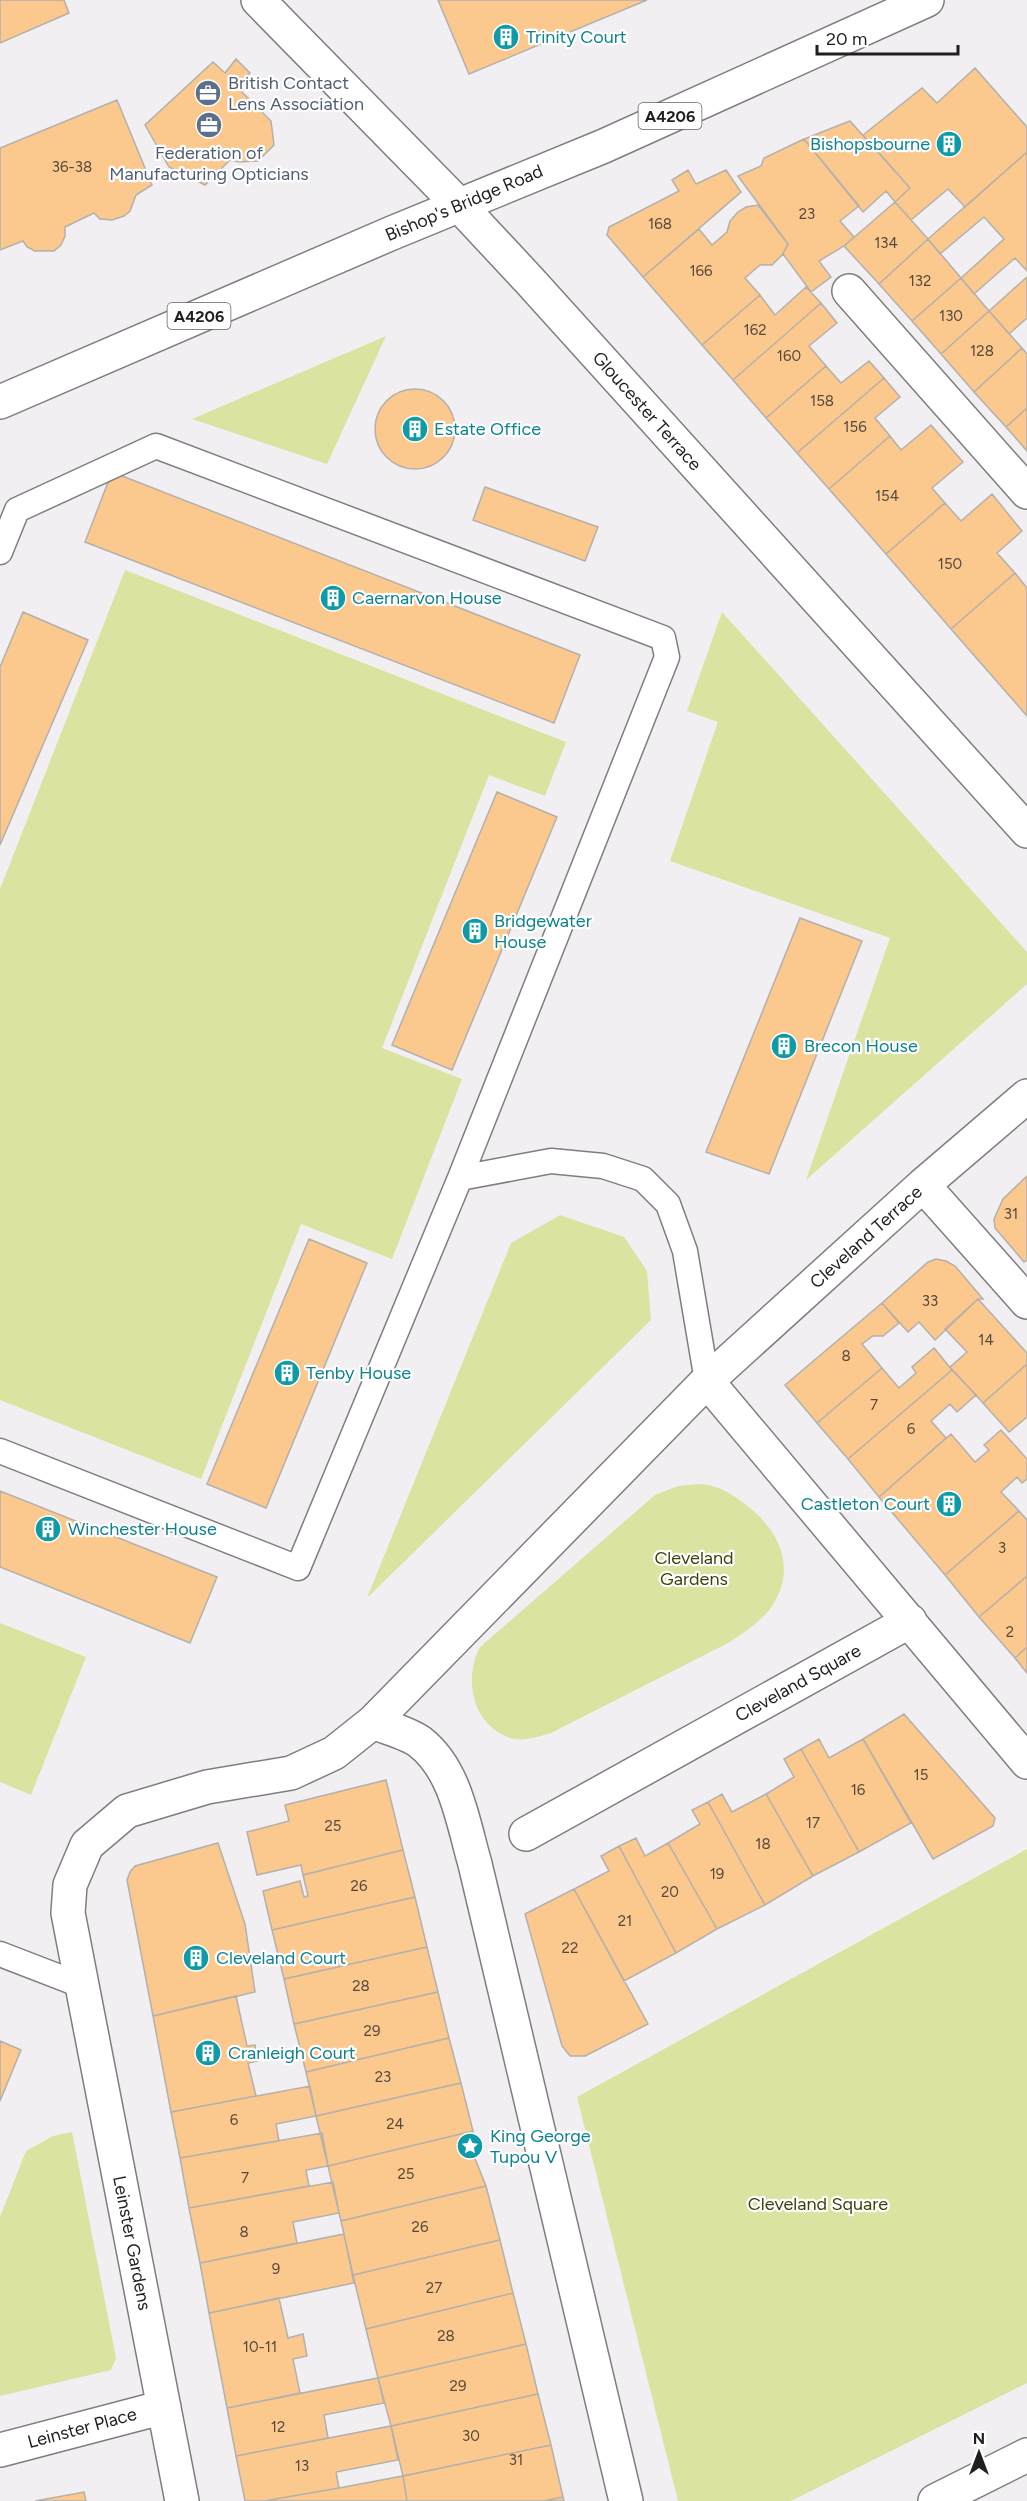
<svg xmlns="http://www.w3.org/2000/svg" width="1027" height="2501" font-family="Figtree,sans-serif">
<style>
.green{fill:#dbe3a0}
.building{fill:#fbc88d;stroke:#b3b0ad;stroke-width:1.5}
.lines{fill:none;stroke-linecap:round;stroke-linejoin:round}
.lane-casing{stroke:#807d80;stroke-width:27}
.street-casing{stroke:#807d80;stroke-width:36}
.secondary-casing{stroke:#807d80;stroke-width:36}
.primary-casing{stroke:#807d80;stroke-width:36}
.lane{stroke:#fff;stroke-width:24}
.street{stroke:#fff;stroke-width:33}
.secondary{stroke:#fff;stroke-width:33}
.primary{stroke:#fff;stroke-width:33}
.labels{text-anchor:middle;stroke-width:4.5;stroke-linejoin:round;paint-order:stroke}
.number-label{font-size:15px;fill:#57493b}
.shield{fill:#fff;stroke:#636263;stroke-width:1.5}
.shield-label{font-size:16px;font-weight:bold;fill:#201f20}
.culture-label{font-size:18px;fill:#0d838f;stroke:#fff;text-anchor:start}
.service-label{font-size:18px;fill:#4e5e75;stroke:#fff;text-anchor:start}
.street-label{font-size:18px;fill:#201f20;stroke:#fff}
.park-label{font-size:18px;fill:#3e420a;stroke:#fff}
</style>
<rect width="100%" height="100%" fill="#f2eff2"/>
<path class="green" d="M 386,336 L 327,464 L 192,419 Z
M 125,570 L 566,742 L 545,796 L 489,775 L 382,1048 L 462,1079 L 392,1259 L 301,1224 L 201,1479 L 0,1400 L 0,889 Z
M 722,612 L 1027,952 L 1027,984 L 806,1180 L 890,938 L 670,861 L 718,722 L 687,711 Z
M 560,1215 L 624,1237 L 647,1271 L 651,1320 L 367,1598 L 511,1243 Z
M 700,1484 C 722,1486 733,1495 750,1508 C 781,1533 796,1570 772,1606 C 762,1621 745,1632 730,1642 L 551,1733 C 540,1736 526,1741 514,1739 C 474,1729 462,1681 480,1647 L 655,1495 L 678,1486 Z
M 0,1623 L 86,1657 L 31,1795 L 0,1782 Z
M 1027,1849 L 1027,2383 L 791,2501 L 678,2501 L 577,2097 Z
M 72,2132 L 116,2358 L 111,2370 L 0,2396 L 0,2217 L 26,2151 L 53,2136 Z"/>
<path class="building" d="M 0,0 L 64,0 L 69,13 L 0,43 Z
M 438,0 L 647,0 L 469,74 Z
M 236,59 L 250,73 L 236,86 L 271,121 L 274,145 L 258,161 L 239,162 L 230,160 L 205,185 L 169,167 L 145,125 L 213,62 L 225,73 Z
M 975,68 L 1027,127 L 1027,152 L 965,207 L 948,189 L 911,220 L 895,202 L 910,188 L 863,135 L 922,88 L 937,103 Z
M 117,100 L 152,185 L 136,195 L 130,211 L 124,216 L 112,220 L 100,219 L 94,213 L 65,227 L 65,236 L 61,245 L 54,251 L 35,251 L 27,247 L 23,241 L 0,250 L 0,148 Z
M 850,121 L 910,188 L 895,202 L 886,191 L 863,212 L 804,139 Z
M 804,139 L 859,206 L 840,221 L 854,237 L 844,246 L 819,261 L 831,277 L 811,292 L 783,254 L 788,244 L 738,176 L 761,166 L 764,158 Z
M 1027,152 L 1027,271 L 1015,258 L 974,294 L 961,278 L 1004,239 L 984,217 L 940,254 L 928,239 Z
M 688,170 L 696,184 L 726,170 L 741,192 L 643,277 L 607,235 L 609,227 L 679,191 L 672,180 Z
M 895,202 L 928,239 L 879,284 L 844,246 Z
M 758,205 L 788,244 L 783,254 L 772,265 L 760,265 L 745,278 L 760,295 L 702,345 L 643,277 L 699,229 L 712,245 L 727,232 L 730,221 L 738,212 L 746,207 Z
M 928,239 L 961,278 L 912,321 L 879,284 Z
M 1027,277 L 1027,318 L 1009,334 L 989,311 Z
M 961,278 L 989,311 L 941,354 L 912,321 Z
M 806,287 L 821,303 L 733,380 L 702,345 L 760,295 L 775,315 Z
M 821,303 L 837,323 L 809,346 L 826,366 L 766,418 L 733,380 Z
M 989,311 L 1022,348 L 974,392 L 941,354 Z
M 1022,348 L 1027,354 L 1027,408 L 1006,427 L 974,392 Z
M 869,361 L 884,378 L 797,453 L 766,418 L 826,366 L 841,383 Z
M 884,378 L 900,397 L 875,418 L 890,436 L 829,489 L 797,453 Z
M375 429a40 40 0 1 1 80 0a40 40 0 1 1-80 0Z
M 1027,408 L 1027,451 L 1006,427 Z
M 931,425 L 963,462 L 932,488 L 945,503 L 886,554 L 829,489 L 890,436 L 901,450 Z
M 112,472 L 580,655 L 554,723 L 85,542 Z
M 485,487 L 598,527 L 585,561 L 473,520 Z
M 992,494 L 1022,531 L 997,553 L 1015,573 L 951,629 L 886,554 L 945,503 L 961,521 Z
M 1015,573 L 1027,588 L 1027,716 L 951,629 Z
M 23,612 L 88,640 L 0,845 L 0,667 Z
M 497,792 L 557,817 L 452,1070 L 392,1045 Z
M 800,918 L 862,941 L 769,1174 L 706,1152 Z
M 1027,1176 L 1027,1260 L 1024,1262 L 995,1228 L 994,1219 L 1003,1199 Z
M 309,1239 L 367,1263 L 266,1508 L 207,1484 Z
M 936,1259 L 946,1261 L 955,1266 L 983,1299 L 978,1299 L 935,1340 L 919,1322 L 908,1332 L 882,1303 L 928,1262 Z
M 978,1299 L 1027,1353 L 1027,1364 L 983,1403 L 950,1367 L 967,1352 L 945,1329 Z
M 882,1303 L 899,1323 L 883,1336 L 873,1336 L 862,1344 L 882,1368 L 817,1423 L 785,1385 Z
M 934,1348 L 952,1370 L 848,1459 L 817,1423 L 882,1368 L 899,1388 L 916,1373 L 912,1367 Z
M 1027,1364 L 1027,1417 L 1009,1432 L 983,1403 Z
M 952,1370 L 976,1395 L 957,1412 L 950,1404 L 931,1421 L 946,1438 L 879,1497 L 848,1459 Z
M 1001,1430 L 1027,1459 L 1027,1479 L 1022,1483 L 1017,1477 L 1001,1492 L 1019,1511 L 945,1575 L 879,1497 L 951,1434 L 975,1462 L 989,1450 L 984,1445 Z
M 0,1491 L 217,1577 L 190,1643 L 0,1567 Z
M 1019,1511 L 1027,1520 L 1027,1576 L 979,1617 L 945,1575 Z
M 1027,1576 L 1027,1647 L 1015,1658 L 979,1617 Z
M 1027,1647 L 1027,1673 L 1015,1658 Z
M 904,1714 L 995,1818 L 993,1826 L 933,1859 L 863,1739 Z
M 819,1739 L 829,1758 L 863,1739 L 911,1823 L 859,1852 L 801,1749 Z
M 801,1749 L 859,1852 L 813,1876 L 766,1794 L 794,1777 L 784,1759 Z
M 386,1780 L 403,1850 L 303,1875 L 301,1865 L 257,1875 L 247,1832 L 289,1821 L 285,1805 Z
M 722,1794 L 732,1812 L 766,1794 L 813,1876 L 765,1905 L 708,1802 Z
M 708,1802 L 765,1905 L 717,1929 L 668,1843 L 700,1824 L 692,1810 Z
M 636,1838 L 645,1856 L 668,1843 L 717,1929 L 676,1953 L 619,1846 Z
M 218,1843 L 245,1924 L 255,1992 L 153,2016 L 127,1880 L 130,1872 L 135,1866 Z
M 619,1846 L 676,1953 L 624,1981 L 574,1889 L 609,1871 L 601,1856 Z
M 403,1850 L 415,1897 L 272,1930 L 263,1891 L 300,1881 L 304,1897 L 308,1896 L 303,1875 Z
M 574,1889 L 648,2024 L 585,2056 L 570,2056 L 562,2046 L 525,1914 Z
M 415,1897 L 427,1947 L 284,1979 L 272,1930 Z
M 427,1947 L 438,1992 L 294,2024 L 284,1979 Z
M 438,1992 L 449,2038 L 306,2072 L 294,2024 Z
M 236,1996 L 247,2046 L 255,2045 L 258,2061 L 248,2063 L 256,2096 L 171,2112 L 153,2016 Z
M 449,2038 L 461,2083 L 316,2116 L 306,2072 Z
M 0,2041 L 21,2050 L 0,2101 Z
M 461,2083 L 473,2131 L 328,2166 L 316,2116 Z
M 310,2086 L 316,2116 L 276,2124 L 279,2141 L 180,2158 L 171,2112 Z
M 473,2131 L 470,2146 L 486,2186 L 341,2221 L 328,2166 Z
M 322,2133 L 328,2166 L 306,2170 L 309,2186 L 189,2208 L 180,2158 Z
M 333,2182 L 339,2213 L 293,2222 L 297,2243 L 200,2263 L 189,2208 Z
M 486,2186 L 500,2240 L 353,2275 L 341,2221 Z
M 344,2234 L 354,2283 L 209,2313 L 200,2263 Z
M 500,2240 L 513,2293 L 366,2329 L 353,2275 Z
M 513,2293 L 526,2344 L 378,2378 L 366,2329 Z
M 279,2298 L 288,2338 L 303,2334 L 307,2356 L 293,2359 L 300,2393 L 227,2408 L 209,2313 Z
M 526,2344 L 538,2394 L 391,2426 L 378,2378 Z
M 378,2378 L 384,2403 L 324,2415 L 328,2438 L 236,2456 L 227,2408 Z
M 538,2394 L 551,2445 L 403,2476 L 391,2426 Z
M 391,2426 L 398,2460 L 336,2472 L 339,2488 L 264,2501 L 245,2501 L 236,2456 Z
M 551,2445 L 563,2497 L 544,2501 L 407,2501 L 403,2476 Z
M 403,2476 L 407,2501 L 264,2501 L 339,2488 Z
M 84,2492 L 86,2501 L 35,2501 Z
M 563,2497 L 564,2501 L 544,2501 Z"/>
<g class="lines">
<defs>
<path id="lane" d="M 0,552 L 17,510 L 156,446 L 663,638 L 667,657 L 460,1178 L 298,1568 L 0,1451
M 460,1178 L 551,1161 L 603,1166 L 643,1179 L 668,1204 L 685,1251 L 707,1381
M 0,1954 L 83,1986"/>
<path id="street" d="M 849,291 L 1027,492
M 923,1185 L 1027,1302
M 707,1381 L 1027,1762
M 373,1722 C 387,1728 408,1733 420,1742 C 456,1770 463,1823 475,1864 L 626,2501
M 526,1834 L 910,1621
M 0,2450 L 164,2407
M 182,2501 L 68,1913 L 70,1885 L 87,1845 L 127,1811 L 207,1787 L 291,1773 L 334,1753 L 373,1722 L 707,1381 L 923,1185 L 1027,1096
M 935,2501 L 1027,2455"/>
<path id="secondary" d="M 258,0 L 459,205 L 529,280 L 1027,831"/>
<path id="primary" d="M 0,402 L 392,233 L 604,146 L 927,0"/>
</defs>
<use href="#lane" class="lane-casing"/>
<use href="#street" class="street-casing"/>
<use href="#secondary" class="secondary-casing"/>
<use href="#primary" class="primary-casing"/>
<use href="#lane" class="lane"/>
<use href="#street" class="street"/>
<use href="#secondary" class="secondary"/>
<use href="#primary" class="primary"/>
</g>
<defs>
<symbol id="building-disc" viewBox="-11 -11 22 22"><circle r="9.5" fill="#0f9aa8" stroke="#fff"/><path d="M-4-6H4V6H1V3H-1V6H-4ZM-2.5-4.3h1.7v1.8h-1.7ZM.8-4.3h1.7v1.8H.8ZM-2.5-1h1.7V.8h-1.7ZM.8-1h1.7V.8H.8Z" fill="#fff"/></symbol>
<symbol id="office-disc" viewBox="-11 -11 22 22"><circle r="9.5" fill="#5c6f8a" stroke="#fff"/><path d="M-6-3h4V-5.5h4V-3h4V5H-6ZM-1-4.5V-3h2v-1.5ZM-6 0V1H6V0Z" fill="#fff"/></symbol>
<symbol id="sight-disc" viewBox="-11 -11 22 22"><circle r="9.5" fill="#0f9aa8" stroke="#fff"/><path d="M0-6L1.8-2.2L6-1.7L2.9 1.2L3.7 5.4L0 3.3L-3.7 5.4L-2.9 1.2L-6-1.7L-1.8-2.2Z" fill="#fff"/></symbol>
</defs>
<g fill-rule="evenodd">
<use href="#building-disc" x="491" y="22" width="30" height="30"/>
<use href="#office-disc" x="193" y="78" width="30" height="30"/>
<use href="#office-disc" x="194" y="110" width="30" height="30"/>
<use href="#building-disc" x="934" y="129" width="30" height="30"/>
<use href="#building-disc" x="400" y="414" width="30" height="30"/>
<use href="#building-disc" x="318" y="583" width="30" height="30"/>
<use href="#building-disc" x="460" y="916" width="30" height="30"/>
<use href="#building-disc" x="769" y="1031" width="30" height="30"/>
<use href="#building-disc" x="272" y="1358" width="30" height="30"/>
<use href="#building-disc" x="934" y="1489" width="30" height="30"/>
<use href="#building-disc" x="33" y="1514" width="30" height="30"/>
<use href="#building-disc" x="181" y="1943" width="30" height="30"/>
<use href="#building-disc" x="193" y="2038" width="30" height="30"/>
<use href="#sight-disc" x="455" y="2131" width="30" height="30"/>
</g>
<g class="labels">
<g class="number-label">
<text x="72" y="172">36-38</text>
<text x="807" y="219">23</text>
<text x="660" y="229">168</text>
<text x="886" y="248">134</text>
<text x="701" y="276">166</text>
<text x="920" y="286">132</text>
<text x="951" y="321">130</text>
<text x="755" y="335">162</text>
<text x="982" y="356">128</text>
<text x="789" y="361">160</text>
<text x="822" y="406">158</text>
<text x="855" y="432">156</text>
<text x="887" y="501">154</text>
<text x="950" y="569">150</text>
<text x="1011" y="1219">31</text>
<text x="930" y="1306">33</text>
<text x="986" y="1345">14</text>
<text x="846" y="1361">8</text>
<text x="874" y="1410">7</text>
<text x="911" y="1434">6</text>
<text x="1002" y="1553">3</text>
<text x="1010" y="1637">2</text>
<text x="921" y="1780">15</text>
<text x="858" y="1795">16</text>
<text x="813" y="1828">17</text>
<text x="333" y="1831">25</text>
<text x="763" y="1849">18</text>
<text x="717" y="1879">19</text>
<text x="359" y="1891">26</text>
<text x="670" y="1897">20</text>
<text x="625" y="1926">21</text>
<text x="570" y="1953">22</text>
<text x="361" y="1991">28</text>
<text x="372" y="2036">29</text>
<text x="383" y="2082">23</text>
<text x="234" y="2125">6</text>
<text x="395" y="2129">24</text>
<text x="406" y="2179">25</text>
<text x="245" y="2183">7</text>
<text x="420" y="2232">26</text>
<text x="244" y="2237">8</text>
<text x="276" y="2274">9</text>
<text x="434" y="2293">27</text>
<text x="446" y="2341">28</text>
<text x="260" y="2352">10-11</text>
<text x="458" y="2391">29</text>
<text x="278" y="2432">12</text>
<text x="471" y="2441">30</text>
<text x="516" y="2465">31</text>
<text x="302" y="2471">13</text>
</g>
<g class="shield">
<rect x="638.5" y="103" width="63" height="26" rx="4.5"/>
<rect x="167.5" y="303" width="63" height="26" rx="4.5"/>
</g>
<g class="shield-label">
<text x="670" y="122">A4206</text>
<text x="199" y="322">A4206</text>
</g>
<g class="culture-label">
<text x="526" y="43">Trinity Court</text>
<text x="930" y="150" text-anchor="end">Bishopsbourne</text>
<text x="434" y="435">Estate Office</text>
<text x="352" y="604">Caernarvon House</text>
<text x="494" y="927">Bridgewater<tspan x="494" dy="21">House</tspan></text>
<text x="804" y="1052">Brecon House</text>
<text x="306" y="1379">Tenby House</text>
<text x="930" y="1510" text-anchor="end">Castleton Court</text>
<text x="68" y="1535">Winchester House</text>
<text x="216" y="1964">Cleveland Court</text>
<text x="228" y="2059">Cranleigh Court</text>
<text x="490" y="2142">King George<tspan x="490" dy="21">Tupou V</tspan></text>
</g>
<g class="service-label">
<text x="228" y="89">British Contact<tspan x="228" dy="21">Lens Association</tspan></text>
<text x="209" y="159" text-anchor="middle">Federation of<tspan x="209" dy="21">Manufacturing Opticians</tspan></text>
</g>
<g class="street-label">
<text transform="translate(464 203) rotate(-23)" y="6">Bishop's Bridge Road</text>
<text transform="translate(647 411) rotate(48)" y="6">Gloucester Terrace</text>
<text transform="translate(866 1237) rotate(-42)" y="6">Cleveland Terrace</text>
<text transform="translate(798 1683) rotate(-29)" y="6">Cleveland Square</text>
<text transform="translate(132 2243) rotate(79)" y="6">Leinster Gardens</text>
<text transform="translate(82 2428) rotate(-15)" y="6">Leinster Place</text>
</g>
<g class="park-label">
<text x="694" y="1564">Cleveland<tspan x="694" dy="21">Gardens</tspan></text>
<text x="818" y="2210">Cleveland Square</text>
</g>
</g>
<g transform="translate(979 2453)" stroke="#ffffff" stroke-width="4.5" paint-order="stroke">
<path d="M0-4.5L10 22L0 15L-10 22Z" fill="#201f20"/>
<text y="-9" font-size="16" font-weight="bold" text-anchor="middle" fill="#201f20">N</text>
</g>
<path d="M817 45v9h141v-9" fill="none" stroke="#201f20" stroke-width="3"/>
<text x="826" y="45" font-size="18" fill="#201f20" stroke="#ffffff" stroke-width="4.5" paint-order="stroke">20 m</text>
</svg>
